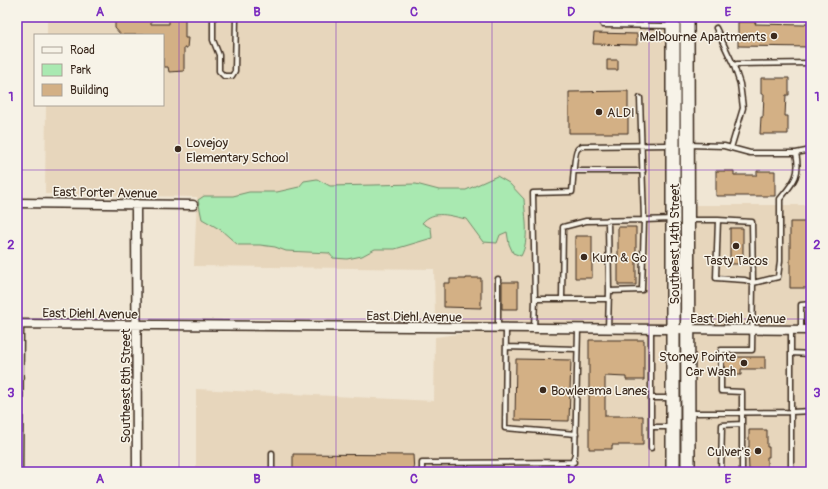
<svg xmlns="http://www.w3.org/2000/svg" width="828" height="489" font-family="Pangolin,sans-serif">
<style>
.built{fill:#e7d6bc}
.green{fill:#a9e9b1;stroke:#728a68}
.building{fill:#d3b085;stroke:#3b2a1e}
.lines{fill:none;stroke-linecap:round;stroke-linejoin:round}
.lane-casing{stroke:#3b2a1e;stroke-width:7}
.street-casing{stroke:#3b2a1e;stroke-width:11}
.primary-casing{stroke:#3b2a1e;stroke-width:16}
.lane{stroke:#f7f3e8;stroke-width:4}
.street{stroke:#f7f3e8;stroke-width:8}
.primary{stroke:#f7f3e8;stroke-width:13}
.grid{fill:none;stroke:#7b2cbf;stroke-width:1;stroke-opacity:0.55}
.poi-dot{fill:#3b2a1e;stroke:#f7f3e8;stroke-width:1.5}
.labels{text-anchor:middle;stroke-width:3;stroke-linejoin:round;paint-order:stroke}
.poi-label{font-size:13px;fill:#3b2a1e;stroke:#f7f3e8;text-anchor:start}
.street-label{font-size:13px;fill:#3b2a1e;stroke:#f7f3e8}
.neatline{fill:none;stroke:#7b2cbf;stroke-width:1.5}
.grid-label{font-size:13px;text-anchor:middle;font-weight:bold;fill:#7b2cbf}
</style>
<rect width="100%" height="100%" fill="#f0e6d4"/>
<filter id="ink" filterUnits="userSpaceOnUse"><feTurbulence type="fractalNoise" baseFrequency=".025" numOctaves="2"/><feDisplacementMap in="SourceGraphic" scale="8" xChannelSelector="R" yChannelSelector="G"/><feConvolveMatrix kernelMatrix="1 2 1 2 8 2 1 2 1" color-interpolation-filters="sRGB"/></filter>
<g filter="url(#ink)">
<path class="built" d="M 47,17 L 673,17 L 673,472 L 196,472 L 196,389 L 434,401 L 435,337 L 504,328 L 435,318 L 434,269 L 194,266 L 197,197 L 45,194 L 46,105 L 163,105 L 163,35 L 47,35 Z
M 687,205 L 811,205 L 811,472 L 688,472 Z"/>
<path class="green" d="M 497,176 L 509,183 L 524,199 C 525,216 530,240 521,256 L 513,253 L 509,244 L 507,232 L 500,235 L 497,243 L 483,242 L 466,219 C 450,216 434,209 422,223 L 431,228 L 432,238 L 395,249 L 375,249 L 362,256 L 347,259 L 333,258 L 329,253 L 286,251 L 275,247 L 260,245 L 238,245 L 221,230 L 202,219 L 198,200 L 204,196 L 233,196 L 249,192 L 277,192 L 299,187 L 304,181 L 317,179 L 330,186 L 416,184 L 439,190 L 466,190 Z"/>
<path class="building" d="M 115,17 L 151,17 L 151,24 L 169,24 L 169,19 L 185,19 L 185,38 L 188,38 L 187,48 L 184,48 L 184,71 L 169,72 L 168,67 L 163,67 L 163,35 L 121,35 L 115,28 Z
M 738,22 L 756,22 L 755,24 L 805,25 L 805,23 L 811,23 L 811,47 L 738,46 Z
M 594,33 L 637,34 L 637,45 L 593,44 Z
M 607,60 L 618,60 L 618,70 L 607,70 Z
M 761,78 L 789,78 L 789,95 L 786,95 L 785,116 L 788,116 L 788,134 L 760,134 L 761,117 L 763,117 L 764,94 L 761,94 Z
M 628,91 L 628,133 L 569,133 L 569,92 Z
M 716,171 L 734,171 L 734,175 L 757,175 L 757,171 L 775,171 L 775,196 L 716,196 Z
M 790,222 L 811,222 L 811,288 L 790,288 Z
M 618,227 L 636,227 L 636,285 L 618,285 Z
M 730,228 L 743,228 L 743,264 L 730,264 Z
M 575,236 L 592,236 L 592,278 L 575,278 Z
M 466,278 L 481,278 L 481,308 L 444,307 L 444,283 L 450,283 L 450,279 L 466,279 Z
M 502,282 L 518,282 L 518,309 L 502,309 Z
M 589,340 L 644,340 L 644,380 L 626,380 L 626,377 L 605,376 L 605,416 L 643,416 L 643,445 L 612,445 L 612,449 L 589,449 Z
M 724,357 L 765,357 L 765,369 L 741,369 L 741,375 L 724,375 Z
M 516,359 L 571,360 L 569,421 L 515,420 Z
M 749,430 L 767,430 L 767,447 L 769,447 L 769,457 L 767,457 L 767,470 L 749,470 L 748,447 L 749,447 Z
M 293,454 L 413,455 L 414,472 L 293,472 Z"/>
<g class="lines">
<defs>
<path id="lane" d="M 213,17 L 213,40 L 219,55 L 219,71 L 224,76 L 232,76 L 235,71 L 236,17
M 603,17 L 603,25 L 671,26
M 645,26 L 645,17
M 716,28 L 734,66
M 689,145 L 724,146 L 750,153 L 796,153 C 801,175 794,182 780,199 L 780,261 L 778,277 L 753,283 L 752,222 L 718,220
M 731,148 L 743,108 L 740,84 L 734,66 L 737,64 L 811,63
M 796,153 L 811,150
M 575,171 L 643,171
M 608,220 L 609,291
M 689,220 L 718,220 L 716,278 L 745,280 L 753,283 L 752,350 L 721,350 L 721,391 L 742,392 L 742,472
M 498,279 L 498,328
M 535,299 L 533,193 L 572,192 C 573,184 574,154 577,150 C 578,148 581,147 582,146 L 671,145
M 562,299 L 563,227 L 586,221 L 644,220 L 640,98
M 506,329 L 505,428 L 576,434
M 534,329 L 535,299 L 609,299
M 608,330 L 609,291 L 642,290 L 644,220 L 672,219
M 651,330 L 651,448
M 791,330 L 791,412 L 811,411
M 801,330 L 801,305 L 811,304
M 506,347 L 577,349
M 791,353 L 811,354
M 651,398 L 671,398
M 690,413 L 791,412 L 791,472
M 651,427 L 671,427
M 272,453 L 272,472
M 422,472 L 422,463 L 574,462
M 569,472 L 575,454 L 578,329
M 721,472 L 722,425 L 742,424"/>
<path id="street" d="M 17,203 L 193,205
M 136,204 L 137,472
M 17,324 L 811,330
M 18,472 L 19,324"/>
<path id="primary" d="M 673,17 L 673,472
M 687,17 L 688,472"/>
</defs>
<use href="#lane" class="lane-casing"/>
<use href="#street" class="street-casing"/>
<use href="#primary" class="primary-casing"/>
<use href="#lane" class="lane"/>
<use href="#street" class="street"/>
<use href="#primary" class="primary"/>
</g>
</g>
<path class="grid" d="M 179,17 L 179,472M 336,17 L 336,472M 492,17 L 492,472M 649,17 L 649,472M 17,170 L 811,170M 17,319 L 811,319"/>
<g class="poi-dot">
<circle cx="774" cy="36" r="4"/>
<circle cx="599" cy="112" r="4"/>
<circle cx="178" cy="149" r="4"/>
<circle cx="736" cy="246" r="4"/>
<circle cx="584" cy="257" r="4"/>
<circle cx="744" cy="363" r="4"/>
<circle cx="543" cy="390" r="4"/>
<circle cx="758" cy="451" r="4"/>
</g>
<g class="labels">
<g class="poi-label">
<text x="766" y="41" text-anchor="end">Melbourne Apartments</text>
<text x="607" y="117">ALDI</text>
<text x="186" y="147">Lovejoy<tspan x="186" dy="15">Elementary School</tspan></text>
<text x="592" y="262">Kum &amp; Go</text>
<text x="736" y="265" text-anchor="middle">Tasty Tacos</text>
<text x="736" y="361" text-anchor="end">Stoney Pointe<tspan x="736" dy="15">Car Wash</tspan></text>
<text x="551" y="395">Bowlerama Lanes</text>
<text x="750" y="456" text-anchor="end">Culver's</text>
</g>
<g class="street-label">
<text transform="translate(105 192) rotate(1)" y="5">East Porter Avenue</text>
<text transform="translate(674 244) rotate(-90)" y="5">Southeast 14th Street</text>
<text transform="translate(90 313) rotate(1)" y="5">East Diehl Avenue</text>
<text transform="translate(414 316) rotate(1)" y="5">East Diehl Avenue</text>
<text x="738" y="323">East Diehl Avenue</text>
<text transform="translate(125 386) rotate(-90)" y="5">Southeast 8th Street</text>
</g>
</g>
<rect width="828" height="489" fill="none" stroke="#f7f3e8" stroke-width="44"/>
<rect x="34" y="34" width="130" height="72" fill="#f7f3e8" stroke="#aca397"/>
<rect x="42" y="47" width="20" height="6" fill="#f7f3e8" stroke="#aca397"/>
<text x="70" y="54" font-size="12" fill="#3b2a1e">Road</text>
<rect x="42" y="64" width="20" height="12" fill="#a9e9b1" stroke="#aca397"/>
<text x="70" y="74" font-size="12" fill="#3b2a1e">Park</text>
<rect x="42" y="84" width="20" height="12" fill="#d3b085" stroke="#aca397"/>
<text x="70" y="94" font-size="12" fill="#3b2a1e">Building</text>
<rect x="22" y="22" width="784" height="445" class="neatline"/>
<g class="grid-label">
<text x="100" y="16">A</text>
<text x="257" y="16">B</text>
<text x="414" y="16">C</text>
<text x="571" y="16">D</text>
<text x="728" y="16">E</text>
<text x="11" y="101">1</text>
<text x="817" y="101">1</text>
<text x="11" y="249">2</text>
<text x="817" y="249">2</text>
<text x="11" y="397">3</text>
<text x="817" y="397">3</text>
<text x="100" y="483">A</text>
<text x="257" y="483">B</text>
<text x="414" y="483">C</text>
<text x="571" y="483">D</text>
<text x="728" y="483">E</text>
</g>
</svg>
